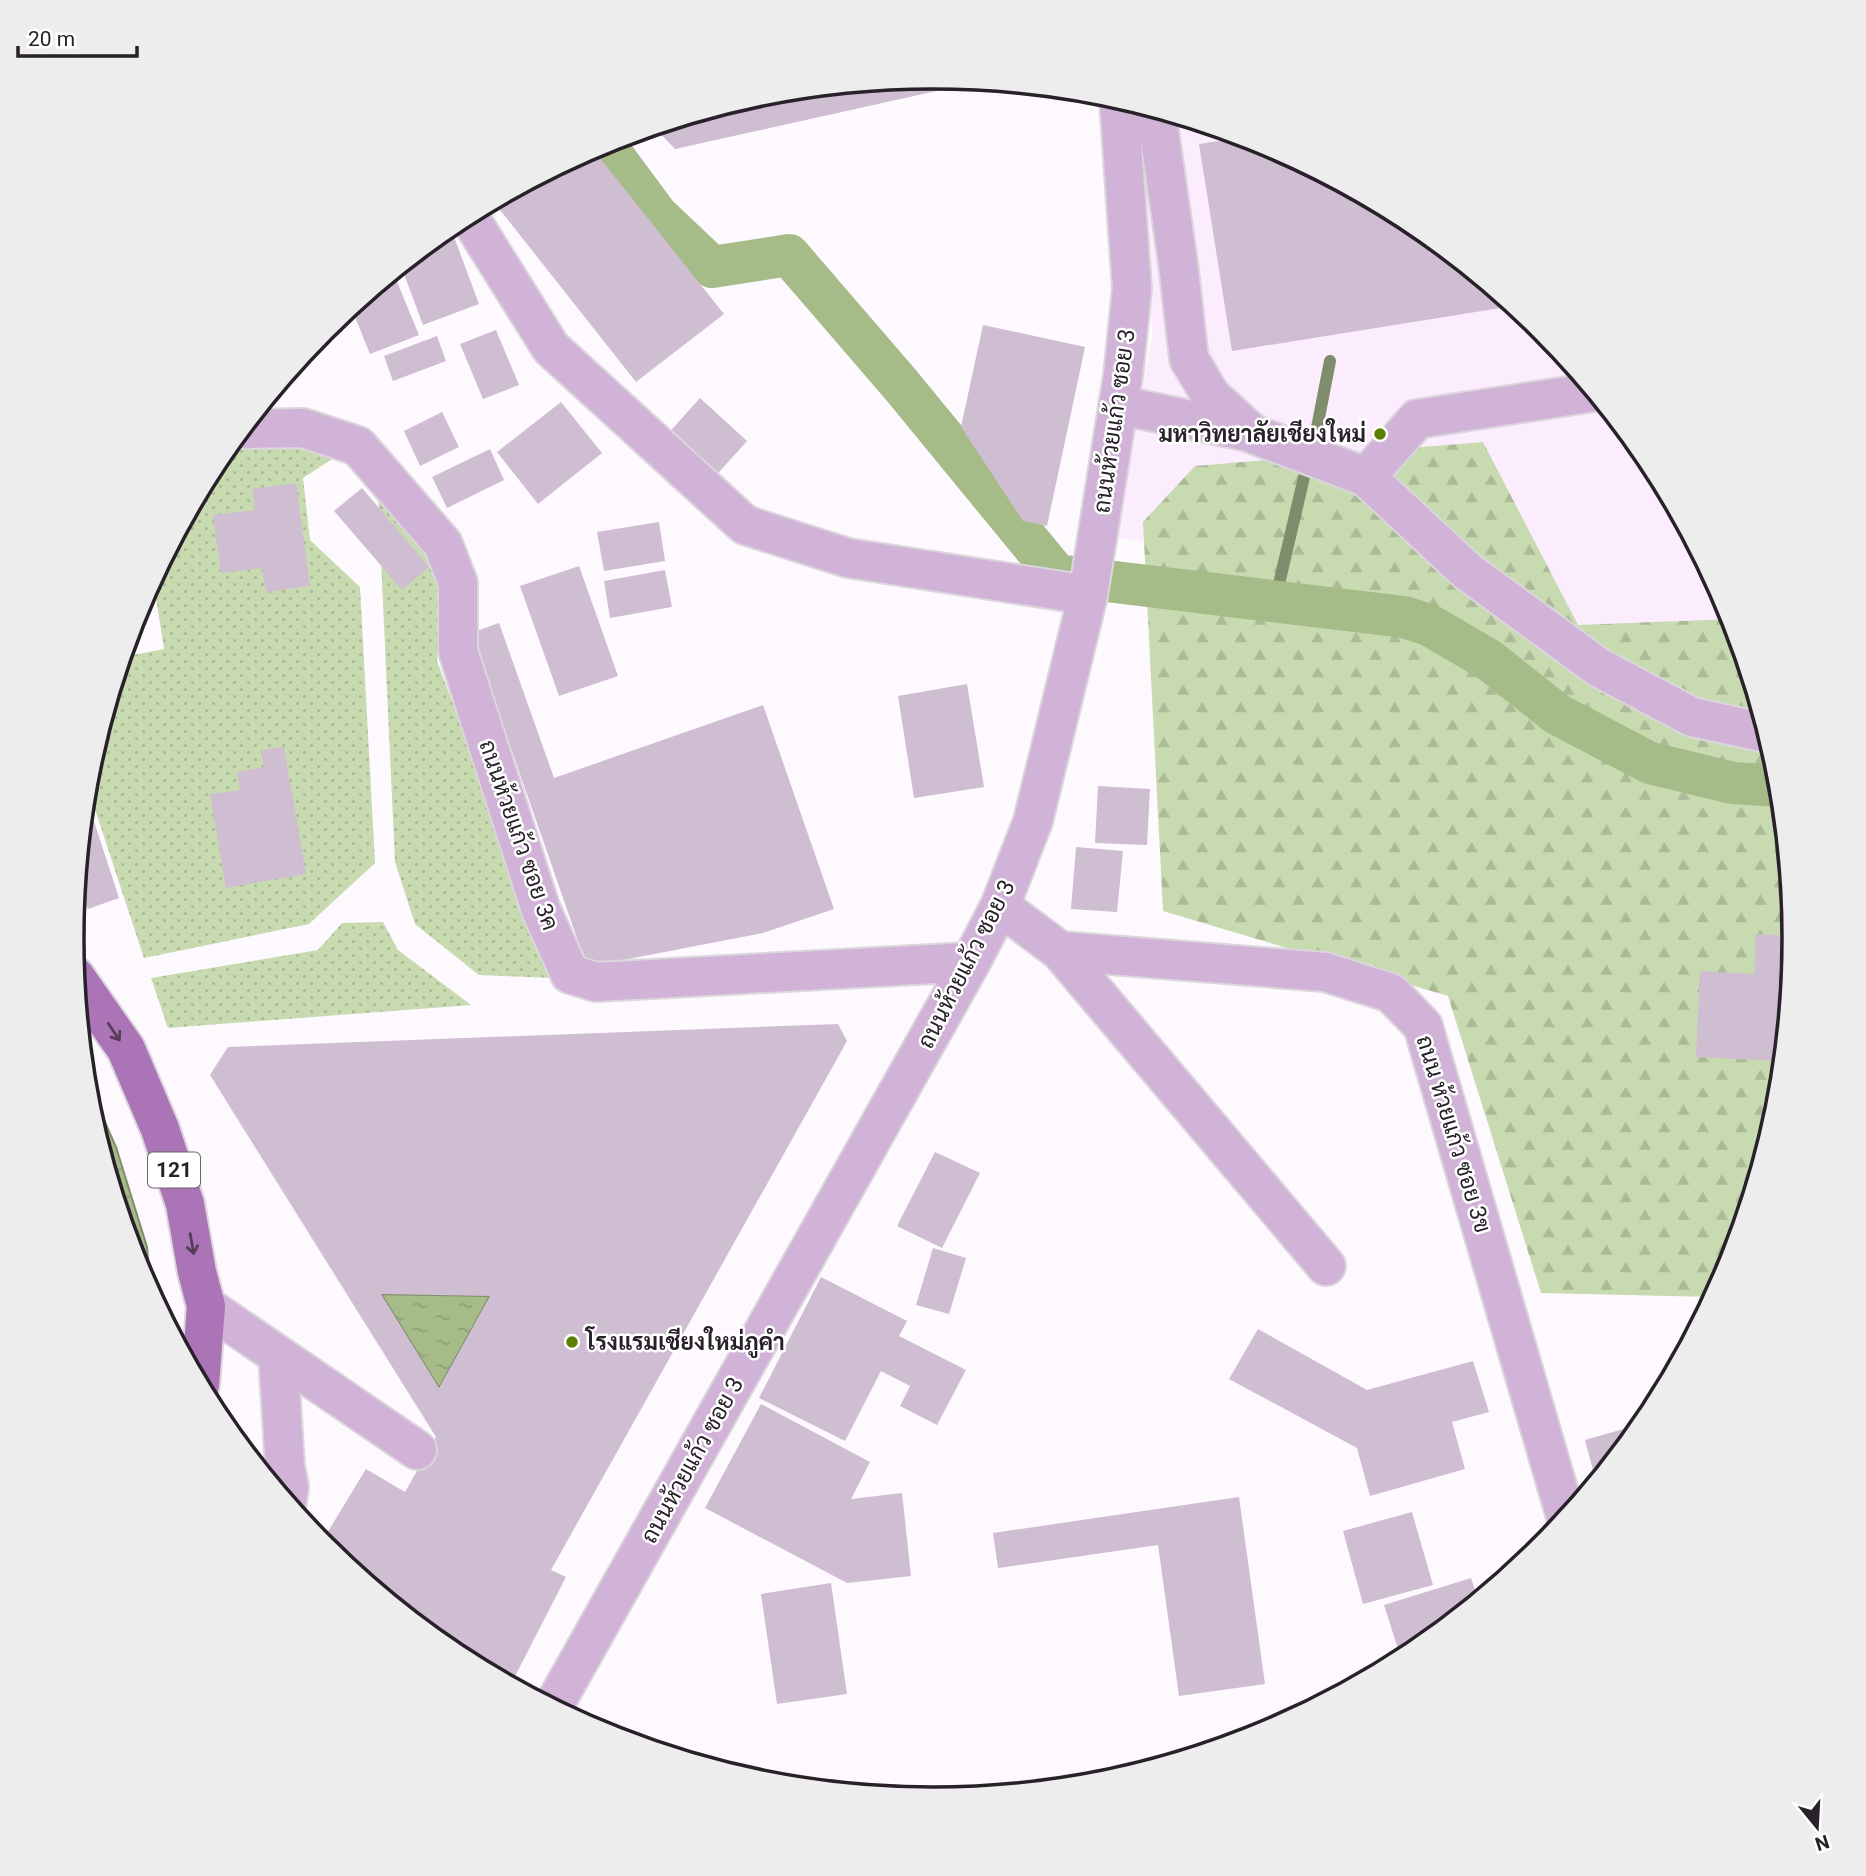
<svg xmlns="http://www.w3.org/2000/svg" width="1866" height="1876" font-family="Roboto,Sarabun,sans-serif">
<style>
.built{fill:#fbedfe}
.green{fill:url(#green-dots)}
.forest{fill:url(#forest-firs)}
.water{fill:url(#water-ripples);stroke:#808d6c;stroke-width:2}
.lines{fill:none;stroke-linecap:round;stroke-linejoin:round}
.stream{stroke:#808d6c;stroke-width:12}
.canal{stroke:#a5bb88;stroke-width:42}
.building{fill:#cfbdd2;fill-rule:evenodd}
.minor-casing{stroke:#dbd6dc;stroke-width:42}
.major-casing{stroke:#dbd6dc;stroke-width:42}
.minor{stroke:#d1b3d7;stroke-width:38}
.major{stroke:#ab74b6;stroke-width:38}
.oneway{stroke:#563e5a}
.poi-dot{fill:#5b8000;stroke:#fff;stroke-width:2.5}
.labels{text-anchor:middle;stroke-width:5;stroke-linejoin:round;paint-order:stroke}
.shield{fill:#fff;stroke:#686469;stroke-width:2}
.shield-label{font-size:21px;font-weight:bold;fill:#282129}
.street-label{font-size:23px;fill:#282129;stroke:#fff}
.poi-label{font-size:23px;font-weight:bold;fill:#282129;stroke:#fff;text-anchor:end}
.rim{fill:none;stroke:#282129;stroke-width:3.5}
</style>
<defs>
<pattern id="green-dots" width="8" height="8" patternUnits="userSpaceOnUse" patternTransform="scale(1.75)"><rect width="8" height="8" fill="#c8dab0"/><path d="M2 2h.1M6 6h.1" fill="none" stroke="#acbb97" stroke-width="1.8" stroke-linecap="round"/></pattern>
<pattern id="forest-firs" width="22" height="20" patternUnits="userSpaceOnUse" patternTransform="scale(1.75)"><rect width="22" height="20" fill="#c8dab0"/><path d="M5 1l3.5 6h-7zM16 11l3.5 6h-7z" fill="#acbb97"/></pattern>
<pattern id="water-ripples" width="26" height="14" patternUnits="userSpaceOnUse" patternTransform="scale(1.75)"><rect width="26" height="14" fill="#a5bb88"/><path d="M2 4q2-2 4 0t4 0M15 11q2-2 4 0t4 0" fill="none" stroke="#8ea075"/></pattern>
</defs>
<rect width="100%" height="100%" fill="#fdf9fe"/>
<path class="built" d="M 1122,100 L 1263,142 L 1412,222 L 1542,329 L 1649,460 L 1729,609 L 1778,770 L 1443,579 L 1112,537 L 1153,336 Z"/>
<path class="green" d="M 304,440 L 337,456 L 303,478 L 310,540 L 360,587 L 375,863 L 309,924 L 144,958 L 87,785 L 88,770 L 123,657 L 164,649 L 153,579 L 217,459 L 231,442 Z
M 378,495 L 444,578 L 437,661 L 555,978 L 479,975 L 415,924 L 395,862 Z
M 383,922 L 398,950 L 471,1005 L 168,1028 L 151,978 L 318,950 L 342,923 Z"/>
<path class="forest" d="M 1483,442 L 1578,625 L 1732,619 L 1778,770 L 1794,938 L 1778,1106 L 1729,1268 L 1713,1297 L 1541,1293 L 1448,996 L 1163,911 L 1143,522 L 1195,466 Z"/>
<path class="water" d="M 85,1077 L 116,1147 L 147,1247 L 151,1294 L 137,1267 L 88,1106 Z
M 381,1294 L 490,1296 L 439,1388 Z"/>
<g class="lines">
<path class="stream" d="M 1315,438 L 1330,361
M 1275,601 L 1305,473"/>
<path class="canal" d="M 603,142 L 657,215 L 712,267 L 789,255 L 901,385 L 1057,575 L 1404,617 L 1429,625 L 1489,660 L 1557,714 L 1650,763 L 1733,783 L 1779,786"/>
</g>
<path class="building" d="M 933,77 L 977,82 L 675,149 L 654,127 L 765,93 Z
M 1244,137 L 1263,142 L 1412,222 L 1513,306 L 1232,351 L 1199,144 Z
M 592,148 L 724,314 L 636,382 L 493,201 Z
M 453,234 L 479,304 L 423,325 L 401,266 L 428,243 Z
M 393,272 L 419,335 L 370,354 L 351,307 Z
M 983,325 L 1085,347 L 1047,526 L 1023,521 L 961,427 Z
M 496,330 L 519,385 L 483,399 L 460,344 Z
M 437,336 L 446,361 L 393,381 L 384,356 Z
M 700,398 L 747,441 L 712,480 L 665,437 Z
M 561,402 L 602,453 L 538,504 L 497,452 Z
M 442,412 L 459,447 L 420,466 L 404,431 Z
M 490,449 L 504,480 L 447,508 L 432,477 Z
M 296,483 L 310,586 L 266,592 L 262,568 L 221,573 L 213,515 L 255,510 L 252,489 Z
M 362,488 L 429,567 L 402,590 L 334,511 Z
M 659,522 L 665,561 L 604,571 L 597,532 Z
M 579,566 L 618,676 L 559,696 L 520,586 Z
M 665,570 L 672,607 L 610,618 L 604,581 Z
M 499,623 L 554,778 L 763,705 L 834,909 L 763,933 L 587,967 L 471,633 Z
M 967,684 L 984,787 L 914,798 L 898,696 Z
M 284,747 L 306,874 L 226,888 L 210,794 L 240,790 L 237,772 L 264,767 L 261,750 Z
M 1098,786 L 1150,789 L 1147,845 L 1095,843 Z
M 86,797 L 119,898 L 88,909 L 77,887 Z
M 1076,847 L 1123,851 L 1117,912 L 1071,909 Z
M 1756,934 L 1794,936 L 1782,1061 L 1696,1057 L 1700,971 L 1754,974 Z
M 838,1024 L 847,1041 L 551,1570 L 566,1577 L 511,1684 L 454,1654 L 321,1543 L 366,1469 L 405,1492 L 436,1437 L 210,1075 L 228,1047 ZM 381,1294 L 490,1296 L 439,1388 Z
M 935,1152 L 980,1173 L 942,1248 L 897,1226 Z
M 933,1248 L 966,1258 L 949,1314 L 916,1305 Z
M 821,1277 L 907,1321 L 899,1336 L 966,1370 L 937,1425 L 900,1406 L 910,1386 L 881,1371 L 845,1441 L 759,1398 Z
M 1258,1329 L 1367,1390 L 1473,1361 L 1489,1412 L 1452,1422 L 1465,1469 L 1370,1496 L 1357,1448 L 1229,1379 Z
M 761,1404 L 870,1462 L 851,1499 L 902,1493 L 911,1576 L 847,1583 L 705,1508 Z
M 1644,1423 L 1596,1481 L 1585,1440 Z
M 1239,1497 L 1265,1684 L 1179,1696 L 1158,1545 L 998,1568 L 993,1533 Z
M 1412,1512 L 1433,1585 L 1363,1604 L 1343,1531 Z
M 1471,1578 L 1478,1600 L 1415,1651 L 1414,1647 L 1399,1652 L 1384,1605 Z
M 831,1583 L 847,1694 L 777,1704 L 761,1594 Z"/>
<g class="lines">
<defs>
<path id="minor" d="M 1156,110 L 1178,263 L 1189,359 L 1211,396 L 1253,434 L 1366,477 L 1467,571 L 1598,667 L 1692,717 L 1766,733
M 468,215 L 551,348 L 745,525 L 848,558 L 1088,595
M 1119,405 L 1248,432
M 242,429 L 303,428 L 358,446 L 443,544 L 458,583 L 458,651 L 541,910 L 570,974 L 596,982 L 971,962
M 1342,468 L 1366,477 L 1417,419 L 1594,392
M 1000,906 L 1060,951 L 1325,972 L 1391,993 L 1423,1026 L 1566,1517
M 1060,951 L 1326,1266
M 206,1306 L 417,1450
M 278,1355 L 285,1466 L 289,1487 L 287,1502
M 553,1707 L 971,962 L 1000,906 L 1033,821 L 1088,595 L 1123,376 L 1132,289 L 1119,99"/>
<path id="major" d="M 75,976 L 126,1049 L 160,1129 L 185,1204 L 197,1272 L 206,1306 L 200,1385"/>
</defs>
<use href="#minor" class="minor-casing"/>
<use href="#major" class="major-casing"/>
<use href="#minor" class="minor"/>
<use href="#major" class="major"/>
</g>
<defs><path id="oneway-shaft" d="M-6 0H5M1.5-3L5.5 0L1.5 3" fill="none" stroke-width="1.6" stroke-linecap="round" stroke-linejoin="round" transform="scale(1.75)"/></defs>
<g class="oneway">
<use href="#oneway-shaft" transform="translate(114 1032) rotate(56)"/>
<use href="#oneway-shaft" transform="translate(192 1244) rotate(80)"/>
</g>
<g class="poi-dot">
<circle cx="1380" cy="434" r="7"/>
<circle cx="572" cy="1342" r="7"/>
</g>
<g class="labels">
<rect class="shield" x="148" y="1152.5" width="52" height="35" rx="5"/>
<g class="shield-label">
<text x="174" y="1177">121</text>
</g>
<g class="street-label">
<text transform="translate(1114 421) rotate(-82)" y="8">ถนนห้วยแก้ว ซอย 3</text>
<text transform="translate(519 835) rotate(71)" y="8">ถนนห้วยแก้ว ซอย 3ค</text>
<text transform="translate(966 964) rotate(-63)" y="8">ถนนห้วยแก้ว ซอย 3</text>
<text transform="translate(1454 1134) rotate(73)" y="8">ถนน ห้วยแก้ว ซอย 3ข</text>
<text transform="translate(692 1460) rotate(-61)" y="8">ถนนห้วยแก้ว ซอย 3</text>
</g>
<g class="poi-label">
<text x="1366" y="442">มหาวิทยาลัยเชียงใหม่</text>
<text x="586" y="1350" text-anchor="start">โรงแรมเชียงใหม่ภูคำ</text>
</g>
</g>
<path d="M0 0H1866V1876H0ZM84 938a849 849 0 1 1 1698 0a849 849 0 1 1-1698 0Z" fill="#eeedee" fill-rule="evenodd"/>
<path class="rim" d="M84 938a849 849 0 1 1 1698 0a849 849 0 1 1-1698 0Z"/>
<g transform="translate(1817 1827) rotate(162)" stroke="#ffffff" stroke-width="5" paint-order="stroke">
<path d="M0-5L12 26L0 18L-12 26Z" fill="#282129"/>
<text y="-10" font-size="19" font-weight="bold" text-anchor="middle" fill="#282129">N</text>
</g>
<path d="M18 46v10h119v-10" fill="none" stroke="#282129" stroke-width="3.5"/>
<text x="28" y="46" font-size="21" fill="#282129" stroke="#ffffff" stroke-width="5" paint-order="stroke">20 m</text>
</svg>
